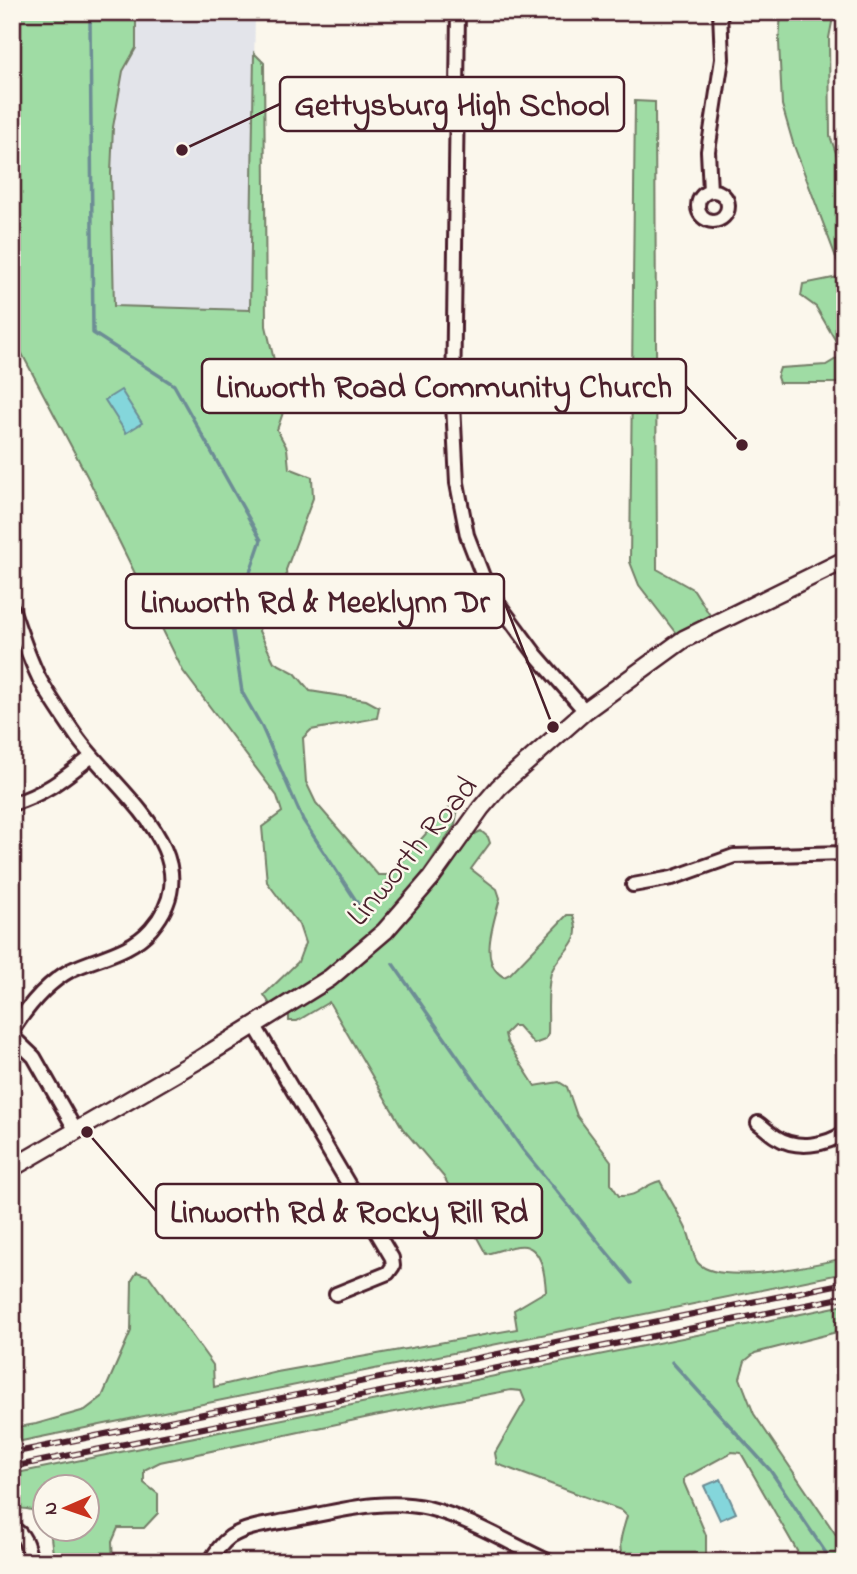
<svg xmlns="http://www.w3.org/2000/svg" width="857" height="1574" font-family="'Indie Flower',sans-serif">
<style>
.built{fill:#e3e4ea}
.green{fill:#9fdca4;stroke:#747e68;stroke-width:2}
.water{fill:#84d6db;stroke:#6d8d95;stroke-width:2}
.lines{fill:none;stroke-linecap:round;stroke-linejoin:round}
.stream{stroke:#6d8d95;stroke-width:3.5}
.street-casing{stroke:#4a1f2b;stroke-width:18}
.secondary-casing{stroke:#4a1f2b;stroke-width:21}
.street{stroke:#fbf7ec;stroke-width:12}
.secondary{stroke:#fbf7ec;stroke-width:16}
.rail-casing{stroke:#4a1f2b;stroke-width:6}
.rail{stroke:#fbf7ec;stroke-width:3.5;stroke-dasharray:10;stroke-linecap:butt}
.labels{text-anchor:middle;stroke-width:5;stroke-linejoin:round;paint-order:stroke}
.street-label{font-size:32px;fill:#4a1f2b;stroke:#fbf7ec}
.leader{fill:none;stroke:#4a1f2b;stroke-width:2.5}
.callout-dot{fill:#4a1f2b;stroke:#fbf7ec;stroke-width:2.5}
.callout{fill:#fbf7ec;stroke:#4a1f2b;stroke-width:2.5}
.callout-label{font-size:33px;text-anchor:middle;font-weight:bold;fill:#4a1f2b}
</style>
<rect width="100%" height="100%" fill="#fbf7ec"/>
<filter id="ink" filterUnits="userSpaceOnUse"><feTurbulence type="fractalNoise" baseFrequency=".0143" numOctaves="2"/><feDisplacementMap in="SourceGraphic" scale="14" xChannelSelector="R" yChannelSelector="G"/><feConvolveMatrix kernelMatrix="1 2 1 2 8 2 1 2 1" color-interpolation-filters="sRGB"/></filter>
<g filter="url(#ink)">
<path class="built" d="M 136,12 L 255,12 L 250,311 L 113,306 L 111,173 L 113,127 L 123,71 L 136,48 Z"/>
<path class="green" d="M 12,12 L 136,12 L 136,48 L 123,71 L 113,127 L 111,173 L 114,306 L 250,310 L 254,53 L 264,63 L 266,326 L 285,407 L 277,430 L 287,448 L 289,468 L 312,477 L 313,498 L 286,570 L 287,581 L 293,588 L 347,606 L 350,612 L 344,620 L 274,616 L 261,620 L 259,631 L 274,662 L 295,673 L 310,691 L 366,700 L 379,707 L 377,718 L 311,730 L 303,738 L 306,782 L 316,803 L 378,875 L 389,875 L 448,809 L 452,807 L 457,813 L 455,825 C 435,853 418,884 395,909 C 359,949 316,978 272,1007 L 264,995 L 298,962 L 305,943 L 299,925 L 267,882 L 262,827 L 282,812 L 277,796 L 183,671 L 87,476 L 12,335 Z
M 781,12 L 834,12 L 829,38 L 830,136 L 845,178 L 845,383 L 779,383 L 777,377 L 780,368 L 826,365 L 841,356 L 841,350 L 816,307 L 801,296 L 803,284 L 843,276 L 793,143 L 782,105 L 779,42 Z
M 635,101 L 655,102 L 657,569 L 694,590 L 711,617 L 678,636 L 639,585 L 630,562 Z
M 481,831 L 488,837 L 490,843 L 471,869 L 497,889 L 500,898 C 495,920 477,963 504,977 L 510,974 L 567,915 L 573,915 C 585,945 559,950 551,973 C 546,991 549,1015 548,1034 L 545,1040 L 534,1044 L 518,1026 L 513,1026 L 505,1034 L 507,1042 L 535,1086 L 559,1082 L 567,1087 L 577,1116 L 611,1161 L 611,1184 L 619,1196 C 640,1197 640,1186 660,1181 C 669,1198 680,1215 688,1233 C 692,1242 692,1256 698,1263 C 720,1287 815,1264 845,1258 L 845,1273 L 12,1443 L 12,1428 L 36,1424 L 85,1410 L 102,1397 L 131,1331 L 132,1280 L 137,1272 L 149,1276 L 213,1365 L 214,1387 L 277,1372 L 517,1329 L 514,1310 L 546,1291 C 545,1277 543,1250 525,1246 C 514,1244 497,1252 486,1254 L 444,1177 L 403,1129 L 329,1002 L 297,1021 L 289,1021 L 289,1013 C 342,977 396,939 434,887 C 448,869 460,839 481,831 Z
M 845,1305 L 845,1330 L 755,1353 L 745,1361 L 740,1378 L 754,1414 L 845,1548 L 845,1562 L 800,1562 L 801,1558 L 741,1453 L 732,1452 L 684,1478 L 684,1483 L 706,1535 L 706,1562 L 627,1562 C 614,1550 623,1531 627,1516 L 621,1510 L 497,1464 L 495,1453 L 525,1401 L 521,1391 L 511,1390 L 374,1416 L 160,1462 L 144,1470 L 144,1483 L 158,1494 L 158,1513 L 144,1528 L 118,1528 L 112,1542 L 113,1562 L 54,1562 L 50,1529 L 88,1528 L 88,1486 L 46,1486 L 45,1520 C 39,1508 25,1509 12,1508 L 12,1474 Z"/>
<path class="water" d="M 121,390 L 142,423 L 126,433 L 105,400 Z
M 721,1479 L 736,1513 L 720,1520 L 704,1486 Z"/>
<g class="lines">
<path class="stream" d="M 88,12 L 90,20 L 93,333 L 174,385 L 261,540 L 232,625 L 242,692 L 262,727 L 303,820 L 368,919
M 393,964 L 523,1150 L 632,1283
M 672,1362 L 770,1470 L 832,1562"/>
<defs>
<path id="street" d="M 458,12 L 453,404 L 457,483 L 467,535 L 484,579 L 500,606 L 537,656 L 585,711
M698 206a15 15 0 1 1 30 0a15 15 0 1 1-30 0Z
M 710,191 L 708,151 L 722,59 L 720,12
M 12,608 C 20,631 28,656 39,678 C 50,698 64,718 77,737 C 115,791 214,857 151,929 C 130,953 98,957 71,970 C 45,984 27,1007 12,1031
M 12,804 C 47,793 64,778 92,756
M 633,885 L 672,878 L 734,856 L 845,853
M 255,1026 L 392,1258 L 393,1266 L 388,1273 L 336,1294
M 12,1036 L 34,1057 L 76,1131
M 758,1123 C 764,1127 769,1133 776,1137 C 796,1150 826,1146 845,1132
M 12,1528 C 26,1534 28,1548 31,1562
M 210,1562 C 215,1552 221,1544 230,1537 C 247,1526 271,1524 291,1520 C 335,1512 384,1497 428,1508 C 471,1519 510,1544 550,1562"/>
<path id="secondary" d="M 12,1168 L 200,1059 L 330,978 L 385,931 L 431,878 L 481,808 L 499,787 L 585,711 L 684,639 L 845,560"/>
</defs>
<use href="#street" class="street-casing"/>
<use href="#secondary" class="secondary-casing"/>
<use href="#street" class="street"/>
<use href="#secondary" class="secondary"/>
<defs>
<path id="rail" d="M 12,1453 L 845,1283
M 12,1467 L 845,1297"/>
</defs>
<use href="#rail" class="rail-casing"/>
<use href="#rail" class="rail"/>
</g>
</g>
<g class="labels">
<g class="street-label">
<text transform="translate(411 850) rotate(-50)" y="11">Linworth Road</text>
</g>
</g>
<path class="leader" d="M182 150L280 104M742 445L686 386M553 727L504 601M87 1132L156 1211"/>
<g class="callout-dot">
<circle cx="182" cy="150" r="7"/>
<circle cx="742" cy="445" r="7"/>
<circle cx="553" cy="727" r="7"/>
<circle cx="87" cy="1132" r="7"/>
</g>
<g class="callout">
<rect x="280" y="77" width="344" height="54" rx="7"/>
<rect x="202" y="359" width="484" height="54" rx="7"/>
<rect x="126" y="574" width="378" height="54" rx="7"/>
<rect x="156" y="1184" width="386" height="54" rx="7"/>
</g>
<g class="callout-label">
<text x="452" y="115">Gettysburg High School</text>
<text x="444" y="397">Linworth Road Community Church</text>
<text x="315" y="612">Linworth Rd &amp; Meeklynn Dr</text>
<text x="349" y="1222">Linworth Rd &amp; Rocky Rill Rd</text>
</g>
<rect width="857" height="1574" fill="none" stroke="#fbf7ec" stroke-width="42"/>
<rect x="21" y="21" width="815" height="1532" fill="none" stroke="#4a1f2b" stroke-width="2.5" filter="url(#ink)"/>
<g transform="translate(66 1508) rotate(268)"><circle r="33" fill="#fbf7ec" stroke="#b4a19f" stroke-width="2"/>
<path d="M0-5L12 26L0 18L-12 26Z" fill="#c8321e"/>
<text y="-10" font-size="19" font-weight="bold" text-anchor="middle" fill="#4a1f2b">N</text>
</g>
</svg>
